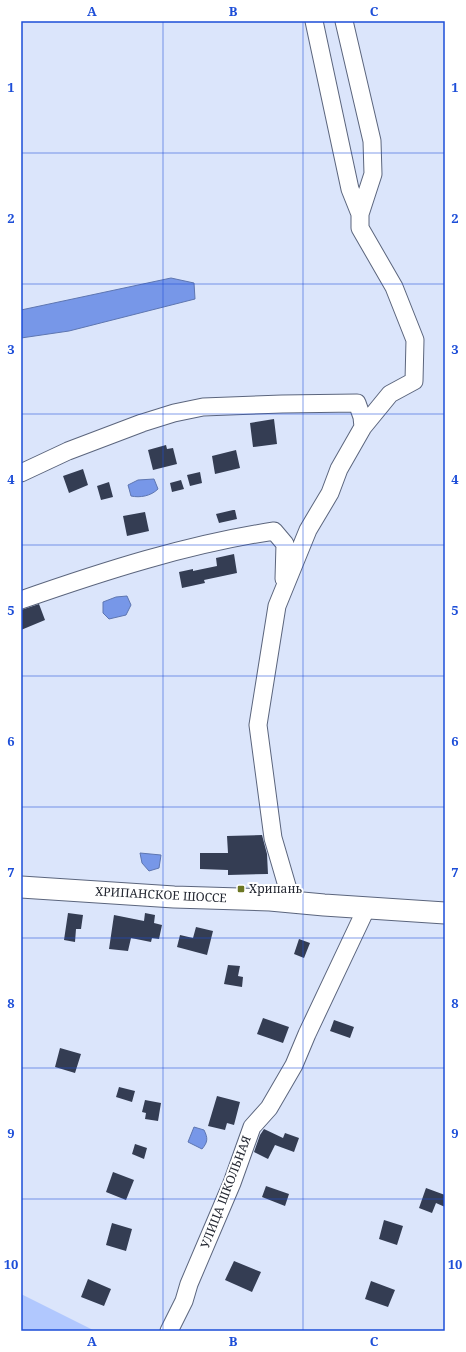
<svg xmlns="http://www.w3.org/2000/svg" width="466" height="1352" font-family="'Noto Serif',serif">
<style>
.green{fill:#b1c8fe}
.water{fill:#7797e8;stroke:#5e76b1}
.building{fill:#343d53}
.lines{fill:none;stroke-linecap:round;stroke-linejoin:round}
.minor-casing{stroke:#5b657d;stroke-width:19}
.major-casing{stroke:#5b657d;stroke-width:23}
.minor{stroke:#fff;stroke-width:17}
.major{stroke:#fff;stroke-width:21}
.grid{fill:none;stroke:#1d4ed8;stroke-width:1;stroke-opacity:0.55}
.poi-dot{fill:#6c7723;stroke:#fff;stroke-width:1.5}
.labels{text-anchor:middle;stroke-width:4;stroke-linejoin:round;paint-order:stroke}
.poi-label{font-size:12px;fill:#242832;stroke:#fff;text-anchor:start}
.street-label{font-size:12px;fill:#242832;stroke:#fff}
.neatline{fill:none;stroke:#1d4ed8;stroke-width:1.5}
.grid-label{font-size:13px;text-anchor:middle;font-weight:bold;fill:#1d4ed8}
</style>
<rect width="100%" height="100%" fill="#dbe5fb"/>
<path class="green" d="M 21,1294 L 95,1331 L 21,1331 Z"/>
<path class="water" d="M 171,278 L 194,283 L 195,299 L 69,331 L 21,338 L 21,310 Z
M 154,479 L 158,489 C 151,496 140,498 131,496 L 128,485 L 138,480 Z
M 127,596 L 131,605 L 126,615 L 109,619 L 103,613 L 103,602 L 116,597 Z
M 140,853 L 161,855 L 159,868 L 149,871 L 142,863 Z
M 194,1127 L 204,1130 C 208,1138 208,1142 202,1149 L 188,1142 Z"/>
<path class="building" d="M 274,419 L 277,444 L 253,447 L 250,423 Z
M 166,445 L 167,449 L 173,448 L 177,464 L 153,470 L 148,450 Z
M 236,450 L 240,468 L 215,474 L 212,456 Z
M 83,469 L 88,485 L 69,493 L 63,476 Z
M 200,472 L 202,483 L 190,486 L 187,475 Z
M 181,480 L 184,489 L 172,492 L 170,483 Z
M 109,482 L 113,497 L 101,500 L 97,486 Z
M 233,510 L 235,510 L 237,519 L 219,523 L 216,514 Z
M 145,512 L 149,531 L 127,536 L 123,516 Z
M 234,554 L 237,573 L 204,580 L 205,583 L 182,588 L 179,572 L 193,569 L 193,571 L 217,566 L 216,558 Z
M 39,604 L 45,620 L 21,630 L 21,610 Z
M 262,835 L 267,854 L 268,874 L 228,875 L 228,870 L 200,869 L 200,853 L 228,853 L 227,836 Z
M 68,913 L 83,915 L 81,929 L 76,929 L 75,942 L 64,940 Z
M 145,913 L 155,915 L 154,923 L 162,925 L 159,939 L 152,938 L 151,942 L 131,938 L 128,951 L 109,949 L 114,915 L 144,921 Z
M 196,927 L 213,931 L 207,955 L 177,947 L 180,935 L 193,938 Z
M 299,939 L 310,943 L 304,958 L 294,954 Z
M 228,965 L 240,966 L 238,976 L 243,977 L 242,987 L 224,984 Z
M 263,1018 L 289,1027 L 283,1043 L 257,1034 Z
M 334,1020 L 354,1027 L 350,1038 L 330,1031 Z
M 60,1048 L 81,1054 L 75,1073 L 55,1067 Z
M 119,1087 L 135,1091 L 132,1102 L 116,1097 Z
M 217,1096 L 240,1102 L 234,1125 L 227,1123 L 225,1130 L 208,1126 Z
M 145,1100 L 161,1103 L 158,1121 L 145,1119 L 146,1113 L 142,1112 Z
M 264,1129 L 283,1138 L 285,1133 L 299,1138 L 294,1152 L 275,1145 L 268,1159 L 254,1152 L 260,1135 Z
M 135,1144 L 147,1148 L 144,1159 L 132,1154 Z
M 113,1172 L 134,1180 L 126,1200 L 106,1192 Z
M 266,1186 L 289,1194 L 285,1206 L 262,1197 Z
M 426,1188 L 445,1195 L 445,1207 L 436,1203 L 432,1213 L 419,1208 Z
M 384,1220 L 403,1226 L 397,1245 L 379,1239 Z
M 112,1223 L 132,1229 L 126,1251 L 106,1245 Z
M 234,1261 L 261,1272 L 252,1292 L 225,1280 Z
M 88,1279 L 111,1289 L 104,1306 L 81,1297 Z
M 371,1281 L 395,1290 L 388,1307 L 365,1299 Z"/>
<g class="lines">
<defs>
<path id="minor" d="M 314,21 L 350,189 L 360,214
M 21,473 L 68,451 L 142,423 L 174,413 L 203,407 L 282,404 L 357,403 L 362,417 L 363,427
M 21,600 C 104,571 188,544 274,531 L 285,544 L 284,579
M 292,903 L 273,838 L 258,725 L 277,606 L 308,530 L 330,493 L 339,469 L 363,427 L 390,394 L 414,381 L 415,340 L 394,287 L 360,228 L 360,214 L 373,174 L 372,141 L 344,21
M 169,1331 L 184,1301 L 189,1284 L 232,1183 L 252,1127 L 269,1108 L 294,1065 L 307,1034 L 367,907"/>
<path id="major" d="M 21,887 L 174,897 L 270,900 L 324,905 L 445,913"/>
</defs>
<use href="#minor" class="minor-casing"/>
<use href="#major" class="major-casing"/>
<use href="#minor" class="minor"/>
<use href="#major" class="major"/>
</g>
<path class="grid" d="M 163,21 L 163,1331M 303,21 L 303,1331M 21,153 L 445,153M 21,284 L 445,284M 21,414 L 445,414M 21,545 L 445,545M 21,676 L 445,676M 21,807 L 445,807M 21,938 L 445,938M 21,1068 L 445,1068M 21,1199 L 445,1199"/>
<rect class="poi-dot" x="237" y="885" width="8" height="8" rx="2"/>
<g class="labels">
<g class="poi-label">
<text x="249" y="893">Хрипань</text>
</g>
<g class="street-label">
<text transform="translate(161 895) rotate(3)" y="4">ХРИПАНСКОЕ ШОССЕ</text>
<text transform="translate(226 1192) rotate(-69)" y="4">УЛИЦА ШКОЛЬНАЯ</text>
</g>
</g>
<rect width="466" height="1352" fill="none" stroke="#ffffff" stroke-width="44"/>
<rect x="22" y="22" width="422" height="1308" class="neatline"/>
<g class="grid-label">
<text x="92" y="16">A</text>
<text x="233" y="16">B</text>
<text x="374" y="16">C</text>
<text x="11" y="92">1</text>
<text x="455" y="92">1</text>
<text x="11" y="223">2</text>
<text x="455" y="223">2</text>
<text x="11" y="354">3</text>
<text x="455" y="354">3</text>
<text x="11" y="484">4</text>
<text x="455" y="484">4</text>
<text x="11" y="615">5</text>
<text x="455" y="615">5</text>
<text x="11" y="746">6</text>
<text x="455" y="746">6</text>
<text x="11" y="877">7</text>
<text x="455" y="877">7</text>
<text x="11" y="1008">8</text>
<text x="455" y="1008">8</text>
<text x="11" y="1138">9</text>
<text x="455" y="1138">9</text>
<text x="11" y="1269">10</text>
<text x="455" y="1269">10</text>
<text x="92" y="1346">A</text>
<text x="233" y="1346">B</text>
<text x="374" y="1346">C</text>
</g>
</svg>
